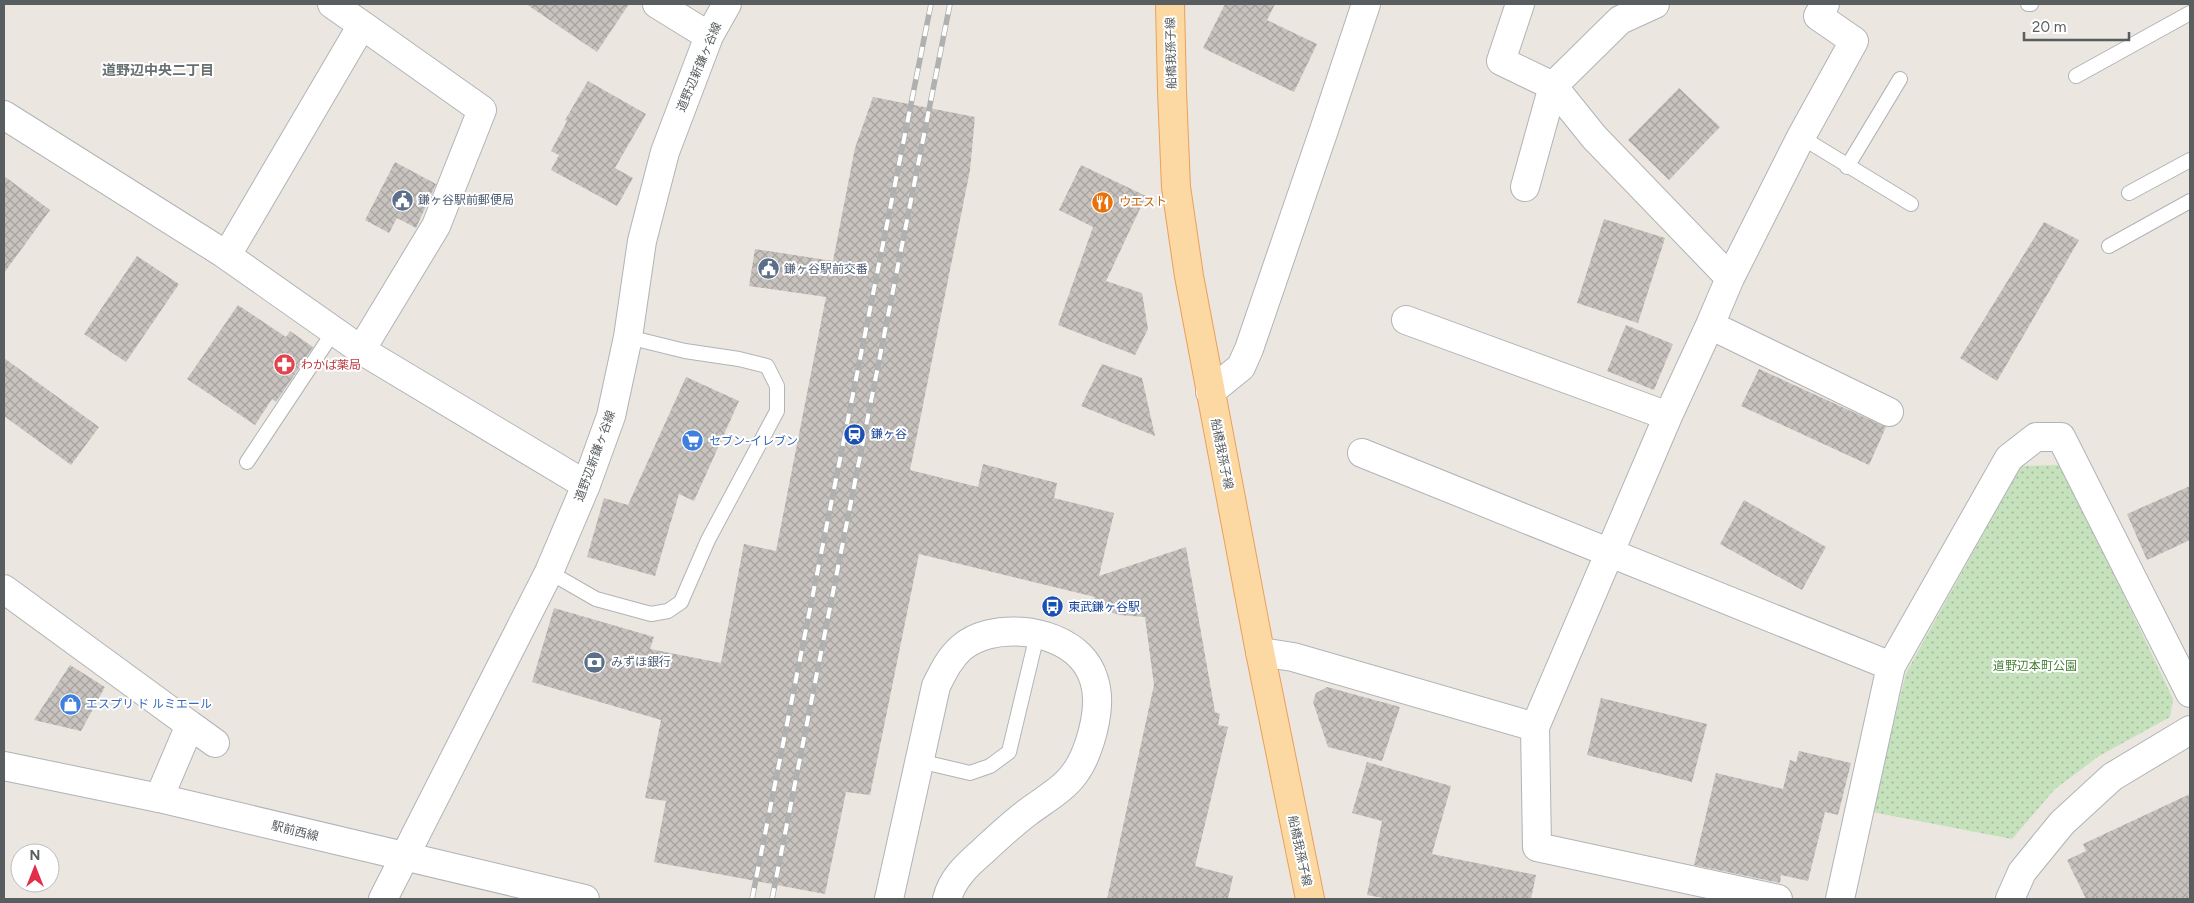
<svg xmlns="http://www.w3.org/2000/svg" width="2194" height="903" font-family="Figtree,'Noto Sans JP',sans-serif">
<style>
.park{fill:url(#park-dots)}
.building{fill:url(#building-cross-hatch)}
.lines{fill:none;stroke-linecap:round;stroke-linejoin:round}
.lane-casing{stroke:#b0b4b7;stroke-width:16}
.street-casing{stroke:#b0b4b7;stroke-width:30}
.secondary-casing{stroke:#afb4b7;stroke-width:30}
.primary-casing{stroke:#ec9f57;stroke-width:30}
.lane{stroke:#fff;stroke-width:14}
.street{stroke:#fff;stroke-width:28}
.secondary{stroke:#fff;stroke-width:28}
.primary{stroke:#fcd9a3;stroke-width:28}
.rail-casing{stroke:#afb0b0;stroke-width:5.5}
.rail{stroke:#fff;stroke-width:4;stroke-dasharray:11;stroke-linecap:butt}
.labels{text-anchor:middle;stroke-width:4;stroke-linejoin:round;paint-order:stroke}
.street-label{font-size:12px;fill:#585d60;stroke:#fff}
.service-label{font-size:12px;fill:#4e5e75;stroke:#fff;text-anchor:start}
.food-label{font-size:12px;fill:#c56008;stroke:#fff;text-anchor:start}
.health-label{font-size:12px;fill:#be3a42;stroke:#fff;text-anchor:start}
.transit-label{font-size:12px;fill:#164399;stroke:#fff;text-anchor:start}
.shop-label{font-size:12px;fill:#366cbe;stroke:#fff;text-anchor:start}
.park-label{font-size:12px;fill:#448136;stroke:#fff}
.neighbourhood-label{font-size:14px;font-weight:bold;fill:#697072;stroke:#fff}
</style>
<defs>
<pattern id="park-dots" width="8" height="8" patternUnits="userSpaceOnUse" patternTransform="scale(1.25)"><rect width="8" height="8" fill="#c5e2bc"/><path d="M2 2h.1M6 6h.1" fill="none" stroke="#a3ba9c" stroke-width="1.8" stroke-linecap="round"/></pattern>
<pattern id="building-cross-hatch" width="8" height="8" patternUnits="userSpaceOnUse" patternTransform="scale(1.25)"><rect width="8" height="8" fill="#c8c3bf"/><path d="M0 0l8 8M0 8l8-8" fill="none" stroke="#a5a29f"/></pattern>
</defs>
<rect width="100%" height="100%" fill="#ebe6df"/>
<path class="park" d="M 2062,465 L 2173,699 L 2170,717 L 2099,756 L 2055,789 L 2012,839 L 1872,812 L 1906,673 L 2021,466 Z"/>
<path class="building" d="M 526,4 L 629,4 L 597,52 Z
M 1225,4 L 1275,4 L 1267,20 L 1317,44 L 1294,92 L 1203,48 Z
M 588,81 L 646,114 L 615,168 L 633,178 L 617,206 L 551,170 L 559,155 L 551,151 L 567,121 L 565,120 Z
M 1679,88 L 1720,127 L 1669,180 L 1628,140 Z
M 873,97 L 975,117 L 970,170 L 910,470 L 978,487 L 983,464 L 1057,483 L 1054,498 L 1114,513 L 1099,576 L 1186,547 L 1215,712 L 1220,714 L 1218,725 L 1228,727 L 1195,866 L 1233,876 L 1228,899 L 1107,899 L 1154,685 L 1145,617 L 1119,615 L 1092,605 L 1095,597 L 919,554 L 870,795 L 846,792 L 825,894 L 654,862 L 666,801 L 645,798 L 661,720 L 532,682 L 554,608 L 654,637 L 650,649 L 721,663 L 744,544 L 776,551 L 826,297 L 749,286 L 755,249 L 833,261 L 855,148 Z
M 395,162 L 436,184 L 416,228 L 397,218 L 389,233 L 365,220 Z
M 1081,165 L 1146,196 L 1106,281 L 1142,293 L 1148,329 L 1135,355 L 1058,325 L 1093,227 L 1059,210 Z
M 4,176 L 50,210 L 4,273 Z
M 1604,219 L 1665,238 L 1638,323 L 1577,303 Z
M 2044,222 L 2079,240 L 1997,381 L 1960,358 Z
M 137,256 L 179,284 L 126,362 L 84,334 Z
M 238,305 L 286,337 L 290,331 L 313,347 L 276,402 L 272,399 L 255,425 L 187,379 Z
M 1626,325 L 1673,344 L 1654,390 L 1607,371 Z
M 4,358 L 99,427 L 71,465 L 4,416 Z
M 1102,364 L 1142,378 L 1155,436 L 1081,406 Z
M 1759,369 L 1886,427 L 1869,465 L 1741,406 Z
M 686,377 L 739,401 L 694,501 L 679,494 L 655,576 L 587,557 L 604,498 L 628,505 Z
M 2190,486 L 2190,540 L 2147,560 L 2127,514 Z
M 1744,500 L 1826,547 L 1802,590 L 1720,544 Z
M 70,665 L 105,687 L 81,731 L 34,720 Z
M 1327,687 L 1400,707 L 1382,761 L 1328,747 L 1313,702 L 1316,693 Z
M 1601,698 L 1707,724 L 1692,782 L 1587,755 Z
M 1799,751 L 1851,763 L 1838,815 L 1825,812 L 1808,881 L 1781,875 L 1780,883 L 1694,865 L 1716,773 L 1783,789 L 1790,760 L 1796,762 Z
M 1367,762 L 1451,786 L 1432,854 L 1536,875 L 1531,899 L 1388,899 L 1367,895 L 1382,821 L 1352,813 Z
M 2190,794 L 2190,899 L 2086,899 L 2067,860 L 2086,851 L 2083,844 Z"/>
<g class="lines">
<defs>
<path id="lane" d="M 2028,4 L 2031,4
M 2076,76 L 2190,13
M 1801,137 L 1911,204
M 1847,167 L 1900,79
M 2129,193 L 2190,160
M 2109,246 L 2190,201
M 247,462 L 334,331
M 549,572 L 596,599 L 651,614 L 668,611 L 681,602 L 708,540 L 777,411 L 777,386 L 767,366 L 739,359 L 685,351 L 628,337
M 919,761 L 970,773 L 990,766 L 1009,752 L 1037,635"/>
<path id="street" d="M 332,4 L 362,25
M 657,4 L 709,36
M 1520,4 L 1501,61 L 1553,86 L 1620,20 L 1655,4
M 4,115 L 223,253 L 361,350 L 586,485
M 1525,187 L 1553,86 L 1594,137 L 1730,278
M 227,255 L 362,25 L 482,110 L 436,226 L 361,350
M 1406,320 L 1668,416
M 1710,325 L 1889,412
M 1210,392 L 1241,367 L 1249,349 L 1324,130 L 1366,4
M 1362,453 L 1891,666
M 4,589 L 190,725 L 159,798
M 1260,652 L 1293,657 L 1535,727
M 190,725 L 215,743
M 383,899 L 549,572 L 586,485 L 611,416 L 628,337 L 642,241 L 665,152 L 709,36 L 727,4
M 889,899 L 936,686 C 943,672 949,659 961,648 C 991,622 1053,628 1080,656 C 1093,669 1098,688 1097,705 C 1096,726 1087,757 1075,773 C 1064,789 1044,800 1028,812 C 1012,824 997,838 982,852 C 967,865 952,879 947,899
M 1778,899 L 1537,847 L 1535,727 L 1668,416 L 1710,325 L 1730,278 L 1801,137 L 1854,41 L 1818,16 L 1825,4
M 1840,899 L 1891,666 L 2009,458 L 2036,437 L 2061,437 L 2190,693"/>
<path id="secondary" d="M 4,766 L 159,798 L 585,899
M 2010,899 L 2022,872 L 2062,823 L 2112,777 L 2190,730"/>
<path id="primary" d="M 1170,4 L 1172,91 L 1176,187 L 1189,276 L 1260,652 L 1310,899"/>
</defs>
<use href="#lane" class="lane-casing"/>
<use href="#street" class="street-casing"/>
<use href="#secondary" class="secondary-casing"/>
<use href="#primary" class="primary-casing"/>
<use href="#lane" class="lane"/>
<use href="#street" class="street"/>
<use href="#secondary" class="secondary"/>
<use href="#primary" class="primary"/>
<defs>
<path id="rail" d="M 752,899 L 931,4
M 772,899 L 950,4"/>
</defs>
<use href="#rail" class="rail-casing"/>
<use href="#rail" class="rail"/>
</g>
<defs>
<symbol id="civic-disc" viewBox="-11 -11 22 22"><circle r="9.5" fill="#5c6f8a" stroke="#fff"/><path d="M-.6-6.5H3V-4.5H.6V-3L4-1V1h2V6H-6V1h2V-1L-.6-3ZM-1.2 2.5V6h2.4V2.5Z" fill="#fff"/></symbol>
<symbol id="restaurant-disc" viewBox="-11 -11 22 22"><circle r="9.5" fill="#e8710a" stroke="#fff"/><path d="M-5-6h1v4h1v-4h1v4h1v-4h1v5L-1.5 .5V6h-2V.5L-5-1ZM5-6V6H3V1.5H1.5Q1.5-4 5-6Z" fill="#fff"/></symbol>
<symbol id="pharmacy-disc" viewBox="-11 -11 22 22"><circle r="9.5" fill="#e0444e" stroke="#fff"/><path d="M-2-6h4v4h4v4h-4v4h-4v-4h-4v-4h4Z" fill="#fff"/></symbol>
<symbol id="station-disc" viewBox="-11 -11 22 22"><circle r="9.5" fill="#1a4fb4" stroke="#fff"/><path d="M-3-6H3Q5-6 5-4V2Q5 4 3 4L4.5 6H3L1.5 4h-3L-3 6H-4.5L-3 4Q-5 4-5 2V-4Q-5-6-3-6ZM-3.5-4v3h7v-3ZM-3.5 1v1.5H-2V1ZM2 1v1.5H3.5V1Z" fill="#fff"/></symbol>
<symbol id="supermarket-disc" viewBox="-11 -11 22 22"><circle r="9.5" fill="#3f7fe0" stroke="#fff"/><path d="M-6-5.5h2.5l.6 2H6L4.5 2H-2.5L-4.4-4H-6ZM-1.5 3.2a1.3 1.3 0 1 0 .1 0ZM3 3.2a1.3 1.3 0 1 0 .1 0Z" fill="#fff"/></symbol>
<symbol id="bus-disc" viewBox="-11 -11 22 22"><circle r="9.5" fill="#1a4fb4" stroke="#fff"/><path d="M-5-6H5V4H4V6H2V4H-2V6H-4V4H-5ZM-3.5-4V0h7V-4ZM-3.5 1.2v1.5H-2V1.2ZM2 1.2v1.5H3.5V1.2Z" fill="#fff"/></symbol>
<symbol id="bank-disc" viewBox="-11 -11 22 22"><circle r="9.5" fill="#5c6f8a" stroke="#fff"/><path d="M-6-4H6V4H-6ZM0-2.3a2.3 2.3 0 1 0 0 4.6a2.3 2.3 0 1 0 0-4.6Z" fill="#fff"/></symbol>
<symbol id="shop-disc" viewBox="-11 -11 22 22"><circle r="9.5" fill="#3f7fe0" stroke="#fff"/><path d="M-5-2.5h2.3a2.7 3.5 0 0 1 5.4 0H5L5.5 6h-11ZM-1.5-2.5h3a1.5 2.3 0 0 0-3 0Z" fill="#fff"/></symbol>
</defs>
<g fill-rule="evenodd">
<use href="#civic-disc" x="390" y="188" width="25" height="25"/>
<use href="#restaurant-disc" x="1090" y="190" width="25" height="25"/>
<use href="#civic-disc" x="756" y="256" width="25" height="25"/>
<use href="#pharmacy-disc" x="272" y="352" width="25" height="25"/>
<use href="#station-disc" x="842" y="422" width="25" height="25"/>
<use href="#supermarket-disc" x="680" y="428" width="25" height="25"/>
<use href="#bus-disc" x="1040" y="594" width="25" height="25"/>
<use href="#bank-disc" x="582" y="650" width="25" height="25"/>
<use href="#shop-disc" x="58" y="692" width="25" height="25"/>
</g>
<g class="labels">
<g class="street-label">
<text transform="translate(1171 53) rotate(-91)" y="4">船橋我孫子線</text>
<text transform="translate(699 67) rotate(-67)" y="4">道野辺新鎌ヶ谷線</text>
<text transform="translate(1222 454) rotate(79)" y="4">船橋我孫子線</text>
<text transform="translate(595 456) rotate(-70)" y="4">道野辺新鎌ヶ谷線</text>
<text transform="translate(295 831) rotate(14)" y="4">駅前西線</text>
<text transform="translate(1300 851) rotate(78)" y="4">船橋我孫子線</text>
</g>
<g class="service-label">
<text x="418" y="204">鎌ヶ谷駅前郵便局</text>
<text x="784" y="273">鎌ヶ谷駅前交番</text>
<text x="611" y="666">みずほ銀行</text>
</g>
<g class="food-label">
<text x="1119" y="206">ウエスト</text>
</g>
<g class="health-label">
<text x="301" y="369">わかば薬局</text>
</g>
<g class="transit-label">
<text x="871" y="438">鎌ヶ谷</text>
<text x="1068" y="611">東武鎌ヶ谷駅</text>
</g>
<g class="shop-label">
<text x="709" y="445">セブン-イレブン</text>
<text x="86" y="708">エスプリ ド ルミエール</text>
</g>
<g class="park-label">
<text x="2035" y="670">道野辺本町公園</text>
</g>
<g class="neighbourhood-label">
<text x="158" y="75">道野辺中央二丁目</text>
</g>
</g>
<rect width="2194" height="903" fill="none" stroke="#585d60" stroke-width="10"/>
<g transform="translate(35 868)"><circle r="24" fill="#ffffff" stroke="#bcbebf"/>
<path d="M0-4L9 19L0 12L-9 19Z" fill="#e22e4a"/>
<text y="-8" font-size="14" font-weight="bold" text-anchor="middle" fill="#585d60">N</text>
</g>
<path d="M2024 32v8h105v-8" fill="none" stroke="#585d60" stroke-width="2.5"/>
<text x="2032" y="32" font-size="15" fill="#585d60" stroke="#ffffff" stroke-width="4" paint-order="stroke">20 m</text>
</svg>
